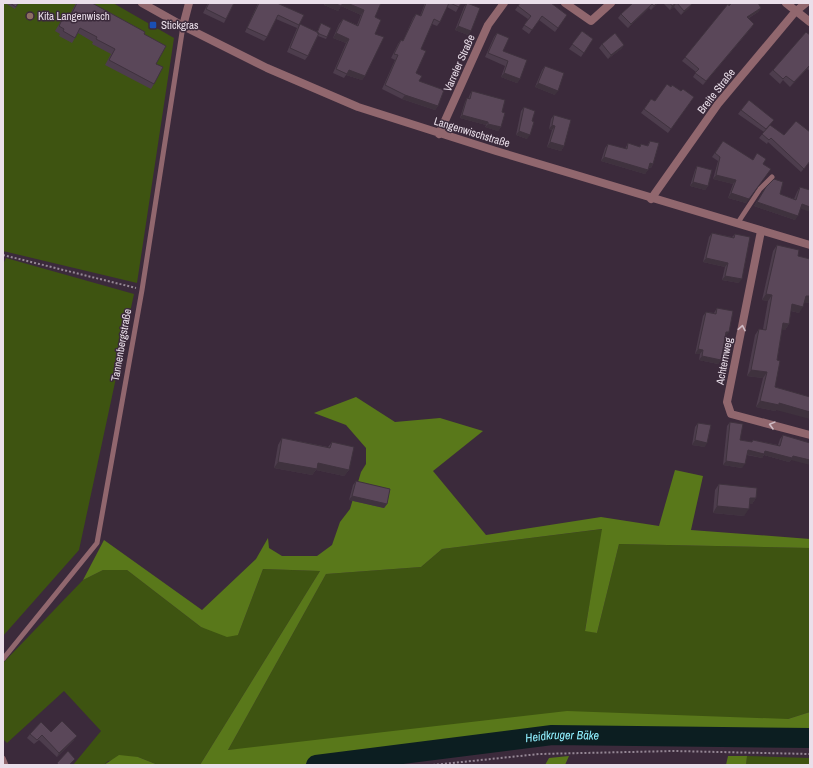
<svg xmlns="http://www.w3.org/2000/svg" width="813" height="768" font-family="'Archivo Narrow',sans-serif">
<style>
.green{fill:#3e5411}
.forest{fill:#59781a}
.lines{fill:none;stroke-linecap:round;stroke-linejoin:round}
.river{stroke:#0c1e21;stroke-width:20}
.path{stroke:#958795;stroke-width:2;stroke-dasharray:2 2;stroke-linecap:butt}
.lane{stroke:#91676e;stroke-width:5}
.street{stroke:#91676e;stroke-width:8}
.wall{fill:#4d3d4d}
.shaded-wall{fill:#3f323e}
.building{fill:#5a4759;stroke:#3f323e}
.oneway{stroke:#cfbbc5}
.education-dot{fill:#8d6e63;stroke:#3b2a3b;stroke-width:1.5}
.transit-dot{fill:#1a4fb4;stroke:#3b2a3b;stroke-width:1.5}
.labels{text-anchor:middle;stroke-width:3;stroke-linejoin:round;paint-order:stroke}
.poi-label{font-size:11px;fill:#eadfea;stroke:#3b2a3b;text-anchor:start}
.street-label{font-size:11px;fill:#eadfea;stroke:#3b2a3b}
.water-label{font-size:12px;font-style:italic;fill:#91f0ff;stroke:#3b2a3b}
</style>
<rect width="100%" height="100%" fill="#3b2a3b"/>
<path class="green" d="M 3,3 L 113,3 L 174,38 L 137,283 L 3,251 Z
M 6,258 L 134,294 L 79,550 L 3,636 L 3,264 Z
M 603,529 L 585,630 L 597,633 L 619,544 L 810,548 L 810,712 L 788,719 L 228,750 L 326,574 L 421,567 L 442,549 Z
M 114,569 L 127,570 L 201,627 L 238,635 L 263,569 L 320,571 L 200,765 L 158,765 L 138,757 L 108,761 L 104,765 L 73,765 L 101,731 L 64,691 L 7,743 L 3,739 L 3,663 L 83,580 L 103,570 Z
M 747,756 L 810,758 L 810,765 L 746,765 Z"/>
<path class="forest" d="M 356,397 L 395,422 L 440,418 L 483,431 L 433,471 L 486,535 L 601,517 L 659,526 L 675,470 L 703,476 L 691,530 L 810,539 L 810,548 L 619,544 L 597,633 L 585,631 L 602,529 L 442,549 L 421,567 L 326,574 L 228,750 L 567,711 L 788,719 L 810,712 L 810,737 L 552,733 L 303,765 L 200,765 L 320,571 L 263,569 L 238,635 L 227,637 L 201,627 L 127,570 L 103,570 L 83,580 L 104,540 L 202,610 L 256,559 L 268,538 L 269,548 L 282,556 L 317,556 L 332,545 L 340,522 L 350,509 L 361,472 L 366,464 L 366,448 L 346,425 L 314,413 Z
M 119,755 L 138,757 L 158,765 L 104,765 Z
M 569,756 L 565,765 L 545,765 L 549,758 Z
M 728,756 L 747,756 L 746,765 L 726,765 Z"/>
<g class="lines">
<path class="river" id="s1" d="M 316,765 L 552,735 L 810,738"/>
<path class="path" d="M 3,255 L 136,288
M 433,765 L 539,754 L 674,751 L 810,754"/>
<path class="lane" d="M 737,224 L 760,189 L 772,177
M 3,659 L 97,543 L 142,290 L 183,26
M 3,758 L 6,765"/>
<path class="street" d="M 142,3 L 183,26 L 267,68 L 358,107 L 496,151 L 810,245
M 565,3 L 591,21 L 611,3
M 786,3 L 810,22
M 183,26 L 189,3
M 439,134 L 488,25 L 504,3
M 651,199 L 718,104 L 795,12 L 806,3
M 761,231 L 727,402 L 731,414 L 810,435"/>
</g>
<path class="wall" d="M 5,3 L 18,3 L 15,9 Z
M 76,3 L 92,3 L 144,34 L 156,64 L 154,84 L 151,89 L 105,65 L 111,54 L 92,44 L 93,42 L 78,33 L 72,43 L 59,36 L 60,34 L 55,31 L 64,16 L 68,18 Z
M 208,3 L 234,3 L 224,23 L 203,13 Z
M 258,3 L 277,3 L 299,25 L 297,28 L 276,19 L 267,37 L 264,41 L 245,32 Z
M 325,3 L 381,3 L 375,17 L 375,34 L 365,76 L 362,80 L 346,75 L 344,78 L 333,73 L 346,43 L 333,38 L 339,24 L 343,19 L 357,25 L 361,15 L 341,6 L 338,11 L 324,5 Z
M 425,3 L 461,3 L 456,12 L 447,7 L 440,22 L 437,26 L 432,24 L 421,49 L 416,73 L 419,81 L 438,106 L 435,110 L 402,99 L 382,89 L 395,60 L 391,58 L 398,44 L 401,40 L 403,41 L 413,18 L 416,14 L 420,16 Z
M 467,3 L 471,31 L 468,35 L 455,30 L 464,7 Z
M 520,3 L 567,15 L 555,32 L 539,20 L 529,34 L 522,29 L 528,19 L 515,10 Z
M 633,3 L 658,3 L 651,10 L 649,8 L 628,28 L 618,18 L 621,14 Z
M 663,3 L 691,3 L 692,4 L 689,8 L 681,15 L 674,7 L 670,10 Z
M 729,6 L 761,8 L 758,12 L 749,18 L 752,27 L 703,85 L 693,77 L 696,72 L 682,61 Z
M 321,23 L 327,37 L 326,39 L 318,36 L 308,56 L 305,60 L 287,52 L 297,28 L 300,24 L 317,32 Z
M 582,31 L 593,39 L 581,57 L 569,49 Z
M 497,33 L 503,51 L 520,79 L 517,83 L 501,77 L 505,66 L 485,57 L 494,37 Z
M 810,35 L 810,71 L 807,69 L 790,87 L 783,80 L 780,84 L 769,74 L 773,70 Z
M 602,44 L 624,45 L 621,49 L 608,59 L 599,48 Z
M 545,66 L 555,95 L 535,87 L 542,70 Z
M 671,87 L 694,97 L 668,133 L 641,113 L 651,99 L 655,101 Z
M 472,91 L 502,112 L 501,127 L 498,131 L 485,127 L 486,125 L 460,118 L 465,102 L 467,98 L 468,99 L 470,94 Z
M 524,107 L 532,121 L 527,139 L 516,135 L 521,111 Z
M 741,110 L 770,125 L 810,162 L 801,172 L 768,142 L 767,144 L 759,138 L 764,132 L 738,114 Z
M 554,115 L 564,146 L 561,151 L 547,147 L 552,130 L 549,129 L 551,119 Z
M 650,141 L 653,164 L 651,168 L 649,168 L 645,174 L 601,161 L 605,148 L 608,144 L 625,149 L 628,143 L 639,147 L 641,144 L 647,146 Z
M 723,141 L 752,160 L 763,164 L 746,203 L 728,198 L 733,184 L 713,179 L 718,161 L 712,157 Z
M 697,166 L 708,186 L 705,190 L 690,186 L 695,170 Z
M 766,187 L 780,194 L 794,199 L 797,192 L 800,187 L 800,208 L 795,220 L 754,206 Z
M 712,233 L 732,237 L 735,234 L 739,283 L 722,280 L 725,267 L 703,262 L 709,237 Z
M 777,245 L 798,256 L 810,259 L 810,303 L 804,302 L 799,313 L 791,311 L 789,324 L 785,330 L 782,329 L 777,360 L 775,387 L 776,410 L 775,411 L 756,407 L 763,378 L 747,376 L 755,335 L 759,329 L 763,329 L 768,301 L 762,300 L 773,251 Z
M 717,308 L 729,332 L 725,336 L 721,360 L 718,364 L 699,360 L 700,354 L 695,354 L 703,316 L 706,312 L 714,313 Z
M 730,422 L 740,440 L 752,442 L 753,440 L 778,445 L 780,439 L 783,435 L 791,460 L 789,462 L 764,455 L 762,458 L 747,455 L 742,468 L 723,465 L 727,426 Z
M 698,423 L 705,447 L 692,445 L 695,427 Z
M 282,438 L 328,447 L 332,442 L 349,470 L 344,476 L 316,470 L 312,475 L 274,468 L 278,445 Z
M 356,481 L 387,504 L 384,508 L 349,500 L 353,485 Z
M 719,484 L 756,498 L 752,504 L 749,504 L 744,516 L 713,513 L 715,490 Z
M 30,734 L 74,740 L 57,757 L 39,740 L 34,744 L 27,738 Z"/>
<path class="shaded-wall" d="M 326,3 L 347,3 L 364,10 L 361,15 L 341,6 L 338,11 L 324,5 Z
M 657,3 L 658,3 L 651,10 L 654,6 Z
M 676,3 L 674,7 L 670,10 L 672,6 Z
M 652,4 L 649,8 L 628,28 L 631,24 Z
M 692,4 L 689,8 L 681,15 L 684,11 Z
M 761,8 L 758,12 L 745,20 L 747,17 Z
M 754,24 L 752,27 L 703,85 L 706,81 Z
M 458,26 L 471,31 L 468,35 L 455,30 Z
M 336,33 L 349,39 L 346,43 L 333,38 Z
M 624,45 L 621,49 L 608,59 L 611,55 Z
M 810,65 L 807,69 L 790,87 L 794,82 Z
M 349,70 L 365,76 L 362,80 L 346,75 Z
M 504,73 L 520,79 L 517,83 L 501,77 Z
M 538,83 L 558,91 L 555,95 L 535,87 Z
M 405,95 L 438,106 L 435,110 L 402,99 Z
M 462,115 L 488,122 L 486,125 L 460,118 Z
M 488,124 L 501,127 L 498,131 L 485,127 Z
M 552,125 L 555,126 L 552,130 L 549,129 Z
M 519,131 L 530,135 L 527,139 L 516,135 Z
M 550,142 L 564,146 L 561,151 L 547,147 Z
M 604,157 L 648,170 L 645,174 L 601,161 Z
M 650,163 L 653,164 L 651,168 L 647,167 Z
M 771,169 L 746,203 L 728,198 L 731,193 Z
M 716,175 L 736,180 L 733,184 L 713,179 Z
M 693,182 L 708,186 L 705,190 L 690,186 Z
M 757,202 L 798,216 L 795,220 L 754,206 Z
M 802,204 L 810,207 L 810,212 L 799,208 Z
M 706,258 L 728,263 L 725,267 L 703,262 Z
M 725,276 L 742,279 L 739,283 L 722,280 Z
M 766,294 L 772,295 L 768,301 L 762,300 Z
M 806,296 L 810,296 L 810,303 L 802,302 Z
M 792,304 L 803,307 L 799,313 L 788,310 Z
M 783,323 L 789,324 L 785,330 L 779,329 Z
M 726,332 L 729,332 L 726,336 L 723,336 Z
M 698,349 L 703,350 L 700,354 L 695,354 Z
M 702,356 L 721,360 L 718,364 L 699,360 Z
M 751,370 L 767,372 L 763,378 L 747,376 Z
M 760,401 L 779,403 L 810,412 L 810,419 L 776,410 L 775,411 L 756,407 Z
M 695,440 L 707,443 L 705,447 L 692,445 Z
M 748,450 L 765,451 L 793,456 L 810,460 L 810,465 L 791,460 L 789,462 L 764,455 L 762,458 L 745,454 Z
M 726,461 L 745,464 L 742,468 L 723,465 Z
M 278,462 L 318,463 L 349,470 L 344,476 L 316,470 L 312,475 L 274,468 Z
M 352,496 L 387,504 L 384,508 L 349,500 Z
M 750,498 L 756,498 L 752,504 L 745,504 Z
M 717,506 L 749,509 L 744,516 L 713,513 Z
M 77,736 L 74,740 L 57,757 L 59,753 Z"/>
<path class="building" d="M 10,3 L 18,3 L 16,7 Z
M 77,3 L 92,3 L 145,32 L 144,34 L 166,46 L 156,64 L 163,67 L 154,84 L 109,60 L 115,49 L 96,39 L 97,37 L 80,28 L 75,38 L 63,31 L 64,29 L 59,26 L 64,16 L 69,19 Z
M 209,3 L 234,3 L 226,19 L 206,9 Z
M 259,3 L 277,3 L 304,15 L 299,25 L 278,15 L 267,37 L 247,28 Z
M 334,3 L 343,3 L 341,6 Z
M 347,3 L 381,3 L 375,17 L 381,20 L 375,34 L 384,37 L 365,76 L 349,70 L 347,74 L 336,69 L 349,39 L 336,33 L 343,19 L 358,26 L 364,10 Z
M 426,3 L 449,3 L 440,22 L 434,19 L 421,49 L 426,51 L 416,73 L 422,76 L 419,81 L 444,90 L 438,106 L 405,95 L 385,85 L 398,55 L 394,54 L 401,40 L 403,41 L 416,14 L 421,16 Z
M 450,3 L 461,3 L 459,7 Z
M 467,3 L 480,8 L 471,31 L 458,26 Z
M 520,3 L 551,3 L 567,15 L 558,28 L 542,16 L 532,30 L 524,25 L 531,16 L 518,6 Z
M 633,3 L 657,3 L 654,6 L 652,4 L 631,24 L 621,14 Z
M 670,3 L 676,3 L 672,6 Z
M 677,3 L 691,3 L 692,4 L 684,11 Z
M 732,3 L 758,3 L 761,8 L 747,17 L 754,24 L 706,81 L 695,73 L 699,69 L 685,57 L 728,4 L 729,6 Z
M 321,23 L 331,28 L 327,37 L 317,33 Z
M 300,24 L 319,33 L 308,56 L 290,48 Z
M 582,31 L 593,39 L 584,53 L 572,44 Z
M 806,32 L 810,35 L 810,65 L 794,82 L 786,76 L 783,79 L 773,70 Z
M 497,33 L 509,38 L 503,51 L 527,60 L 520,79 L 504,73 L 508,61 L 488,53 Z
M 615,33 L 624,45 L 611,55 L 602,44 Z
M 545,66 L 564,73 L 558,91 L 538,83 Z
M 667,84 L 671,87 L 672,85 L 681,91 L 683,89 L 694,97 L 671,129 L 644,109 L 651,99 L 655,101 Z
M 472,91 L 505,100 L 502,112 L 505,113 L 501,127 L 488,124 L 488,122 L 462,115 L 467,98 L 470,99 Z
M 749,100 L 774,120 L 766,129 L 741,110 Z
M 524,107 L 535,111 L 532,121 L 534,122 L 530,135 L 519,131 Z
M 554,115 L 571,120 L 564,146 L 550,142 L 555,126 L 552,125 Z
M 796,121 L 810,132 L 810,161 L 804,169 L 771,138 L 769,140 L 762,134 L 770,125 L 784,135 Z
M 650,141 L 659,143 L 653,164 L 650,163 L 648,170 L 604,157 L 608,144 L 627,149 L 628,143 L 640,147 L 641,144 L 648,146 Z
M 723,141 L 753,160 L 757,153 L 766,159 L 763,164 L 771,169 L 749,199 L 731,193 L 736,180 L 716,175 L 720,157 L 715,153 Z
M 697,166 L 712,170 L 708,186 L 693,182 Z
M 774,179 L 783,182 L 780,194 L 796,200 L 800,187 L 810,190 L 810,207 L 802,204 L 798,216 L 757,202 L 766,187 Z
M 712,233 L 734,238 L 735,234 L 750,237 L 742,279 L 725,276 L 728,263 L 706,258 Z
M 777,245 L 799,250 L 798,256 L 810,259 L 810,296 L 806,296 L 803,307 L 792,304 L 789,324 L 783,323 L 777,360 L 780,361 L 775,387 L 810,397 L 810,412 L 779,403 L 779,405 L 760,401 L 767,372 L 751,370 L 759,329 L 766,330 L 772,295 L 766,294 Z
M 717,308 L 733,311 L 729,332 L 726,332 L 721,360 L 702,356 L 703,350 L 698,349 L 706,312 L 716,314 Z
M 730,422 L 743,424 L 740,440 L 752,442 L 753,440 L 780,446 L 783,435 L 810,443 L 810,460 L 793,456 L 792,458 L 765,451 L 764,454 L 748,450 L 745,464 L 726,461 Z
M 698,423 L 711,425 L 707,443 L 695,440 Z
M 282,438 L 330,448 L 332,442 L 354,447 L 349,470 L 318,463 L 317,469 L 278,462 Z
M 356,481 L 390,489 L 387,504 L 352,496 Z
M 719,484 L 757,488 L 756,498 L 750,498 L 749,509 L 717,506 Z
M 62,721 L 77,736 L 59,753 L 42,735 L 37,740 L 30,734 L 41,722 L 51,732 Z
M 68,751 L 75,759 L 69,765 L 59,765 L 57,763 Z"/>
<defs><path id="oneway-chevron" d="M-2-3.5L2.5 0L-2 3.5" fill="none" stroke-width="1.6" stroke-linecap="round" stroke-linejoin="round"/></defs>
<g class="oneway">
<use href="#oneway-chevron" transform="translate(742 328) rotate(-79)"/>
<use href="#oneway-chevron" transform="translate(772 425) rotate(-165)"/>
</g>
<circle class="education-dot" cx="30" cy="16" r="4"/>
<rect class="transit-dot" x="149" y="21" width="8" height="8" rx="2"/>
<g class="labels">
<g class="poi-label">
<text x="38" y="20">Kita Langenwisch</text>
<text x="161" y="29">Stickgras</text>
</g>
<g class="street-label">
<text transform="translate(459 63) rotate(-66)" y="4">Varreler Straße</text>
<text transform="translate(716 91) rotate(-52)" y="4">Breite Straße</text>
<text transform="translate(472 132) rotate(17)" y="4">Langenwischstraße</text>
<text transform="translate(121 345) rotate(-80)" y="4">Tannenbergstraße</text>
<text transform="translate(724 361) rotate(-79)" y="4">Achternweg</text>
</g>
<g class="water-label">
<text dy="4" stroke="none"><textPath href="#s1" startOffset="248">Heidkruger Bäke</textPath></text>
</g>
</g>
<rect width="813" height="768" fill="none" stroke="#eadfea" stroke-width="8"/>
</svg>
